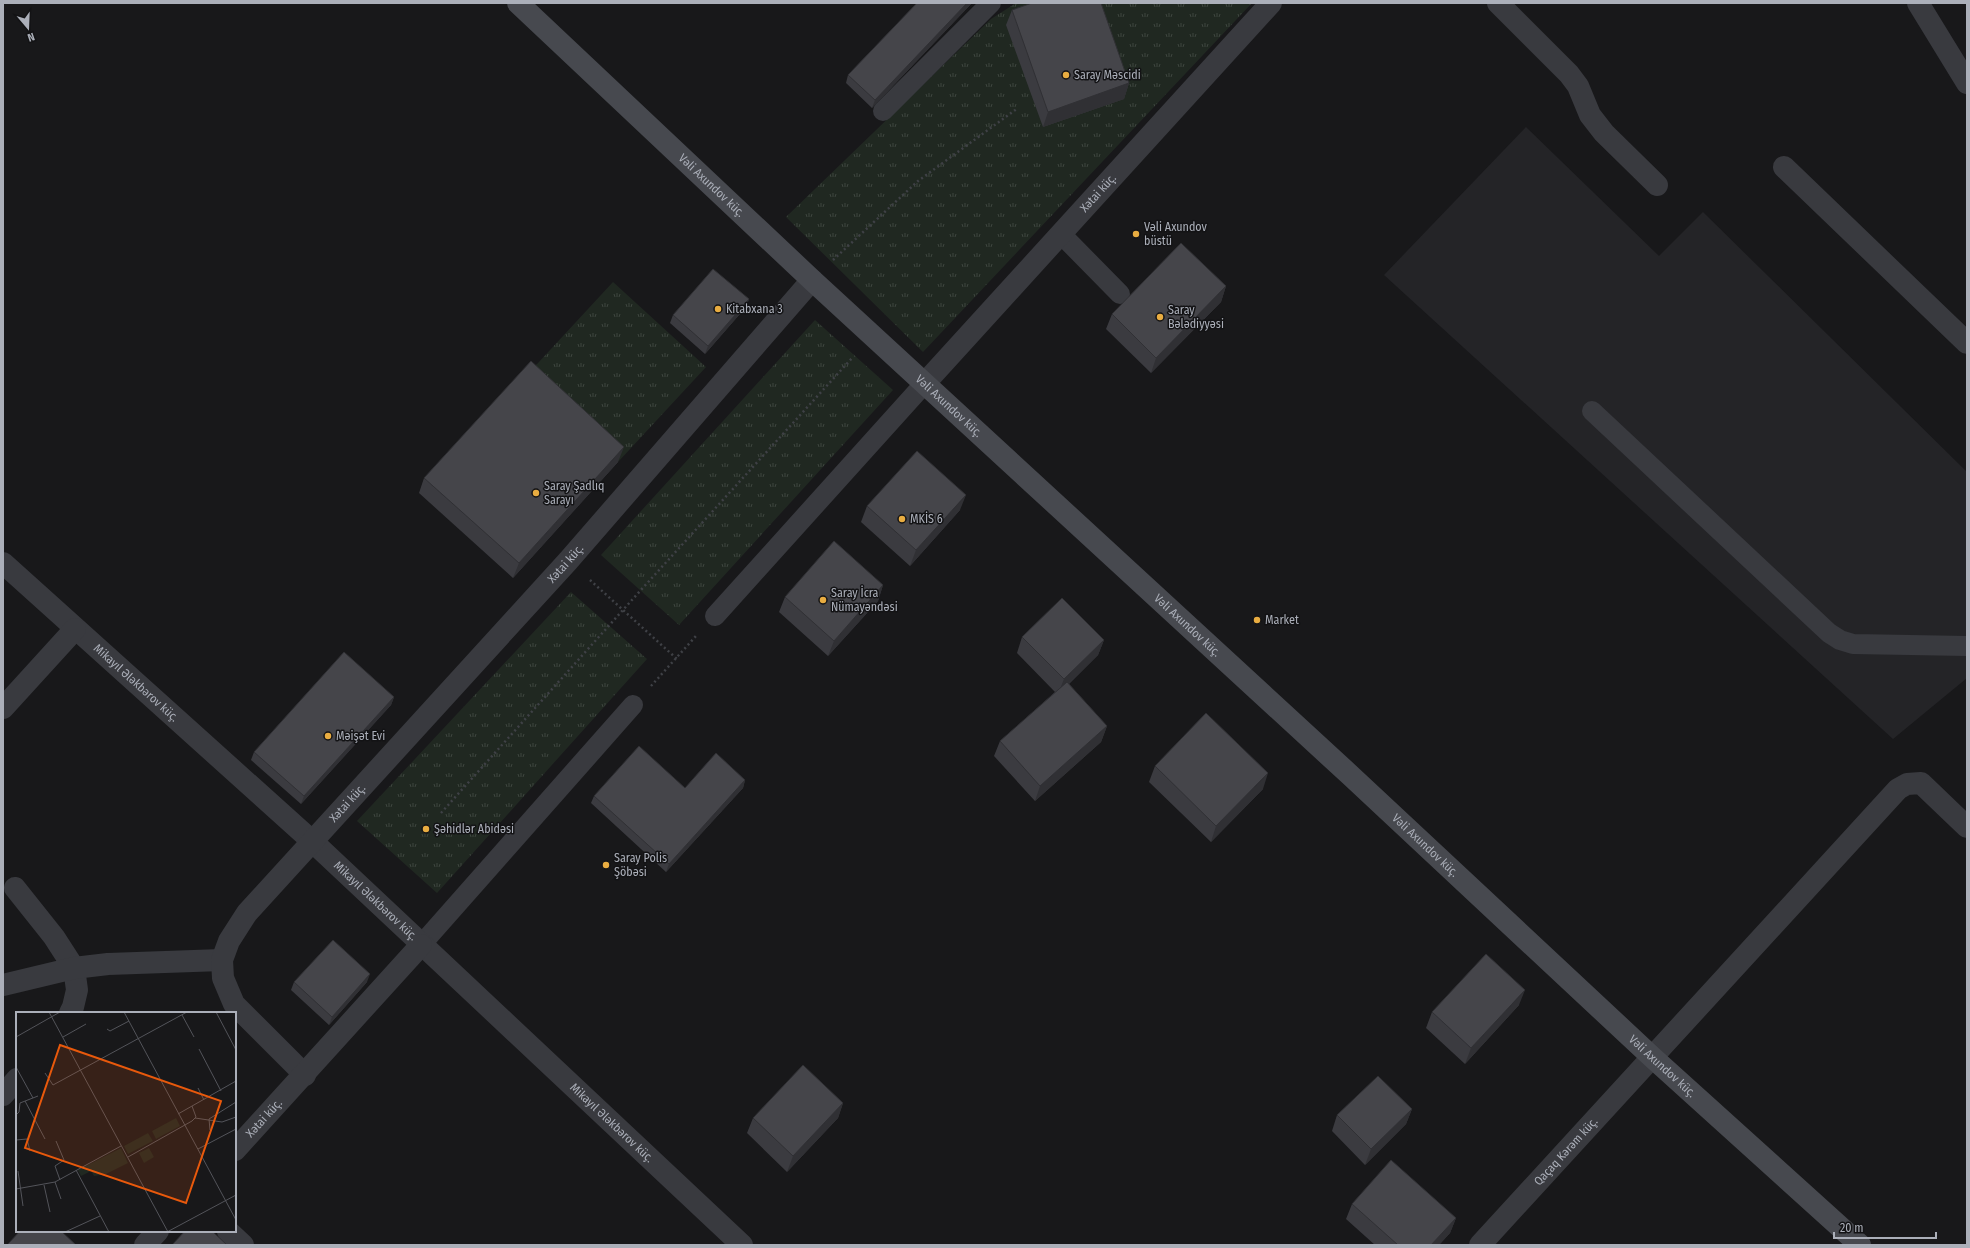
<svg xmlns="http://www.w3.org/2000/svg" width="1970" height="1248" font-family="'Fira Sans Condensed',sans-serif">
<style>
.built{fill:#242427}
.park{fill:url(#park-tufts)}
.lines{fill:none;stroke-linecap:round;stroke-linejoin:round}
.path{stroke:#3f4146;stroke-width:2.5;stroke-dasharray:2 3;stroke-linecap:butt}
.lane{stroke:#393a3f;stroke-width:20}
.street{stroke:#393a3f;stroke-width:22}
.secondary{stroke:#47494f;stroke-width:22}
.wall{fill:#3b3b40}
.shaded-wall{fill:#303034}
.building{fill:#45454a;stroke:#303034}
.poi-dot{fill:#e9ad41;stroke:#131315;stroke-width:1.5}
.labels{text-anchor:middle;stroke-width:3;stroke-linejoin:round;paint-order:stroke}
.poi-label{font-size:12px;fill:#abafb9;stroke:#131315;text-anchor:start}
.street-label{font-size:12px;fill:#abafb9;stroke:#131315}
.inset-road{fill:none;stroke:#53545a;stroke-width:1}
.view{fill:#e8590c;fill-opacity:0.15;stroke:#e8590c;stroke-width:2}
.inset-edge{fill:none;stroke:#abafb9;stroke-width:2}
</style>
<defs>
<pattern id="park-tufts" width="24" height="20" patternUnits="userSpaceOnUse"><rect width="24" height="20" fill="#202821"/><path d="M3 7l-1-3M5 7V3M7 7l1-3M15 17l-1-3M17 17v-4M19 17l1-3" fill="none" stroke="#3e453f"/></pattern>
</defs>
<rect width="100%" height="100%" fill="#18181a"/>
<path class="built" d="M 1526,127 L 1659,256 L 1703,212 L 1967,472 L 1967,678 L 1893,739 L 1384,275 Z"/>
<path class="park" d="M 1016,3 L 1252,3 L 923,352 L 786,217 L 991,19 Z
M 613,282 L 706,367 L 618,462 L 526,376 Z
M 815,320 L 893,390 L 679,625 L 601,555 Z
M 571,592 L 647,659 L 437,893 L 357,821 Z"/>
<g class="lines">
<path class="path" d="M 833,260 L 918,181 L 1018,108
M 590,580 L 677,659
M 651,686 L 696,636
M 441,813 L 640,591 L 853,357"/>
<path class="lane" d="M 883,111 L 991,3
M 1061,234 L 1120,294
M 1592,411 L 1829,633 L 1840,640 L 1853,644 L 1967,646
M 715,616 L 925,383
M 421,945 L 633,705"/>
<g class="street">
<path d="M 1498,3 L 1569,74 L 1578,86 L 1590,115 L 1604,133 L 1657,185"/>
<path d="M 1918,3 L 1967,83"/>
<path d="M 1784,167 L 1967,343"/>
<path id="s1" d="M 925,383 L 1271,3"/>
<path id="s2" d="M 3,563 L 313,842 L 742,1245"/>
<path d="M 3,708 L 75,629"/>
<path d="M 15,888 L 54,937 L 74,968 L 77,990 L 73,1007 L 70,1013"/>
<path d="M 3,985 L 74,968 L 108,964 L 222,960"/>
<path id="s3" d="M 305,1075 L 234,1004 L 223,978 L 222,960 L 229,941 L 247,913 L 568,561 L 812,280"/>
<path d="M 3,1095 L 17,1079"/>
<path id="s4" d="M 235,1150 L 421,945"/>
<path d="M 228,1231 L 243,1245"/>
<path d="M 145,1245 L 158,1231"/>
<path id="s5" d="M 1480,1245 L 1898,789 L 1907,784 L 1921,783 L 1967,827"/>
</g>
<path class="secondary" id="s6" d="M 518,3 L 812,280 L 1350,775 L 1652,1057 L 1860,1245"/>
</g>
<path class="wall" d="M 917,3 L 972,3 L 872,108 L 846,83 L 848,75 Z
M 1012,10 L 1129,83 L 1124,99 L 1043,127 L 1006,25 Z
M 1226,286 L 1221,302 L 1151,373 L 1106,329 L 1112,314 Z
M 749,299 L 746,307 L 705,354 L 670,323 L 673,315 Z
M 618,462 L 513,578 L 419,493 L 424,478 Z
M 867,506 L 960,510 L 910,566 L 861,522 Z
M 883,585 L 878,601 L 828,656 L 779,612 L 785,597 Z
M 1022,637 L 1104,640 L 1098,655 L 1069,684 L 1107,726 L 1101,742 L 1035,801 L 994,756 L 1000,741 L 1055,692 L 1017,653 Z
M 394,697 L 391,705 L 301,804 L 251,760 L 254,752 Z
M 1155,766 L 1263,789 L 1211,842 L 1149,782 Z
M 745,780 L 743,788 L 666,872 L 591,803 L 594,796 L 685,788 Z
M 294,982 L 367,982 L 329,1025 L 291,990 Z
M 1519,1005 L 1465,1064 L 1426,1028 L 1432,1012 Z
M 843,1103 L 838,1118 L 787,1172 L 747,1133 L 753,1118 Z
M 1412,1109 L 1406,1124 L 1365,1165 L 1332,1131 L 1337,1115 Z
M 1352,1204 L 1456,1218 L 1450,1233 L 1439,1245 L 1375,1245 L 1346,1219 Z"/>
<path class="shaded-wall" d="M 967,3 L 972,3 L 872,108 L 875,100 Z
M 1129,83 L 1124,99 L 1043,127 L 1048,112 Z
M 1226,286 L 1221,302 L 1151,373 L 1156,358 Z
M 749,299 L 746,307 L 705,354 L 708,346 Z
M 624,447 L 618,462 L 513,578 L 519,563 Z
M 966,495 L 960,510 L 910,566 L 916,550 Z
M 883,585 L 878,601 L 828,656 L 834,641 Z
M 1104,640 L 1098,655 L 1058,694 L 1064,679 Z
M 394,697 L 391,705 L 301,804 L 304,796 Z
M 1107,726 L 1101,742 L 1035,801 L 1040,786 Z
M 1268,773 L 1263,789 L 1211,842 L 1216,826 Z
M 745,780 L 743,788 L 666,872 L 669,864 Z
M 370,974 L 367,982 L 329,1025 L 332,1017 Z
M 1525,990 L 1519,1005 L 1465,1064 L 1471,1048 Z
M 843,1103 L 838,1118 L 787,1172 L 793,1156 Z
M 1412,1109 L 1406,1124 L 1365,1165 L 1371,1149 Z
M 1456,1218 L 1450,1233 L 1439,1245 L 1431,1245 Z"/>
<path class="building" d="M 917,3 L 967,3 L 875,100 L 848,75 Z
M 1032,3 L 1101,3 L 1129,83 L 1048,112 L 1012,10 Z
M 1181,243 L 1226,286 L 1156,358 L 1112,314 Z
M 713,269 L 749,299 L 708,346 L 673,315 Z
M 531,361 L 624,447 L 519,563 L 424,478 Z
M 917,451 L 966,495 L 916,550 L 867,506 Z
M 834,541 L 883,585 L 834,641 L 785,597 Z
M 1062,598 L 1104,640 L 1064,679 L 1022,637 Z
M 344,652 L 394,697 L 304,796 L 254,752 Z
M 1067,682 L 1107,726 L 1040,786 L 1000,741 Z
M 1206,713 L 1268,773 L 1216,826 L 1155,766 Z
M 639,746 L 685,788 L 716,753 L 745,780 L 669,864 L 594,796 Z
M 333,940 L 370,974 L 332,1017 L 294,982 Z
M 1486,954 L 1525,990 L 1471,1048 L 1432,1012 Z
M 803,1065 L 843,1103 L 793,1156 L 753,1118 Z
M 1378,1076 L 1412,1109 L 1371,1149 L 1337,1115 Z
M 1391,1160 L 1456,1218 L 1431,1245 L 1398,1245 L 1352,1204 Z
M 20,1231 L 61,1231 L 76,1245 L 9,1245 L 8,1244 Z
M 185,1231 L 212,1231 L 227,1245 L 172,1245 Z"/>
<g class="poi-dot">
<circle cx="1066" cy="75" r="4"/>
<circle cx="1136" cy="234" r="4"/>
<circle cx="718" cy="309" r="4"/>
<circle cx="1160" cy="317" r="4"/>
<circle cx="536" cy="493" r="4"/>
<circle cx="902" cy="519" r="4"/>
<circle cx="823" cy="600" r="4"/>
<circle cx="1257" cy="620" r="4"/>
<circle cx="328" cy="736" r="4"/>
<circle cx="426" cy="829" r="4"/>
<circle cx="606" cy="865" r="4"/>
</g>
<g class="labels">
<g class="poi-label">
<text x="1074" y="79">Saray Məscidi</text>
<text x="1144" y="231">Vəli Axundov<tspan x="1144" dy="14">büstü</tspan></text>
<text x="726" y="313">Kitabxana 3</text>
<text x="1168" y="314">Saray<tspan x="1168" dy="14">Bələdiyyəsi</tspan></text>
<text x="544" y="490">Saray Şadlıq<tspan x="544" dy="14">Sarayı</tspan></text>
<text x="910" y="523">MKİS 6</text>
<text x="831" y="597">Saray İcra<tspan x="831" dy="14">Nümayəndəsi</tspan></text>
<text x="1265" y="624">Market</text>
<text x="336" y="740">Məişət Evi</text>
<text x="434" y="833">Şəhidlər Abidəsi</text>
<text x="614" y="862">Saray Polis<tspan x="614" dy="14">Şöbəsi</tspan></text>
</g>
<g class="street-label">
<text dy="4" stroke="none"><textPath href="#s6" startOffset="266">Vəli Axundov küç.</textPath></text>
<text dy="4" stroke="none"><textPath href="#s1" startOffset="257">Xətai küç.</textPath></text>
<text dy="4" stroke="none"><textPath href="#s6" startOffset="590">Vəli Axundov küç.</textPath></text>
<text dy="4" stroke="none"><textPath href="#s3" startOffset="673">Xətai küç.</textPath></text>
<text dy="4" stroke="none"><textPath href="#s6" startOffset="914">Vəli Axundov küç.</textPath></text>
<text dy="4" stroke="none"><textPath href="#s2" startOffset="179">Mikayıl Ələkbərov küç.</textPath></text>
<text dy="4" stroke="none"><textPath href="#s3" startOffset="349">Xətai küç.</textPath></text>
<text dy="4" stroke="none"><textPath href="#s6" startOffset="1238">Vəli Axundov küç.</textPath></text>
<text dy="4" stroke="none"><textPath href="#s2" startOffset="503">Mikayıl Ələkbərov küç.</textPath></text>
<text dy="4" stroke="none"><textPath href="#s6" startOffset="1562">Vəli Axundov küç.</textPath></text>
<text dy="4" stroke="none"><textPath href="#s4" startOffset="43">Xətai küç.</textPath></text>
<text dy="4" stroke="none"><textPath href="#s2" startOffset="827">Mikayıl Ələkbərov küç.</textPath></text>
<text dy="4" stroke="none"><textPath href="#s5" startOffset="127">Qaçaq Kərəm küç.</textPath></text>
</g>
</g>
<g transform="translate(16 1012)">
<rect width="220" height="220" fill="#18181a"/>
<path d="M 160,106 L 164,114 L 140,127 L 136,119 ZM 132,121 L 137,129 L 112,142 L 108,134 ZM 105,136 L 112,151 L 90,162 L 78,164 L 75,159 L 65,164 L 62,158 ZM 133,136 L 138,145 L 128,151 L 123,141 Z" fill="#202821"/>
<path class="inset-road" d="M 33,0 L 152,220M 108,0 L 220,208M 200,0 L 220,38M 166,3 L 178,25M 91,17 L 94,19 L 113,9M 0,25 L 44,0M 47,25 L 70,12M 183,37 L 205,79M 0,55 L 17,86M 29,61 L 37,73 L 171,0M 182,76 L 188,88M 9,89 L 29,127M 162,102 L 220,69M 0,103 L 3,100 L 4,91 L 22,84M 179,106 L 206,110 L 220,105M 194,118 L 193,107 L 220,90M 0,128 L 11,127 L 14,139M 40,129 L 48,148 L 39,154 L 44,168M 182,137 L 220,117M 112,145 L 176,109 L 180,105 L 176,94M 60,158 L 93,220M 2,159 L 7,194M 39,170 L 45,187M 28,173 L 34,200M 0,177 L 39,170 L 105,134M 49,220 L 84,204M 151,220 L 220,183"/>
<path class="view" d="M 44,33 L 205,89 L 170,191 L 9,136 Z"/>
<rect width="220" height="220" class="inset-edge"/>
</g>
<rect width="1970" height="1248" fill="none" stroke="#abafb9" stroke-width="8"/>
<g transform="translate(28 28) rotate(161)" stroke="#131315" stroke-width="3" paint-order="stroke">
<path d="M0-3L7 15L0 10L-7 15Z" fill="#abafb9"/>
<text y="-6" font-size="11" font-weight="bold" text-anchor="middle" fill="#abafb9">N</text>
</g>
<path d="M1834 1232v6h102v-6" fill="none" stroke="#abafb9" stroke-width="2"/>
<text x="1840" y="1232" font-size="12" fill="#abafb9" stroke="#131315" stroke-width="3" paint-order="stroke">20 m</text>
</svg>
